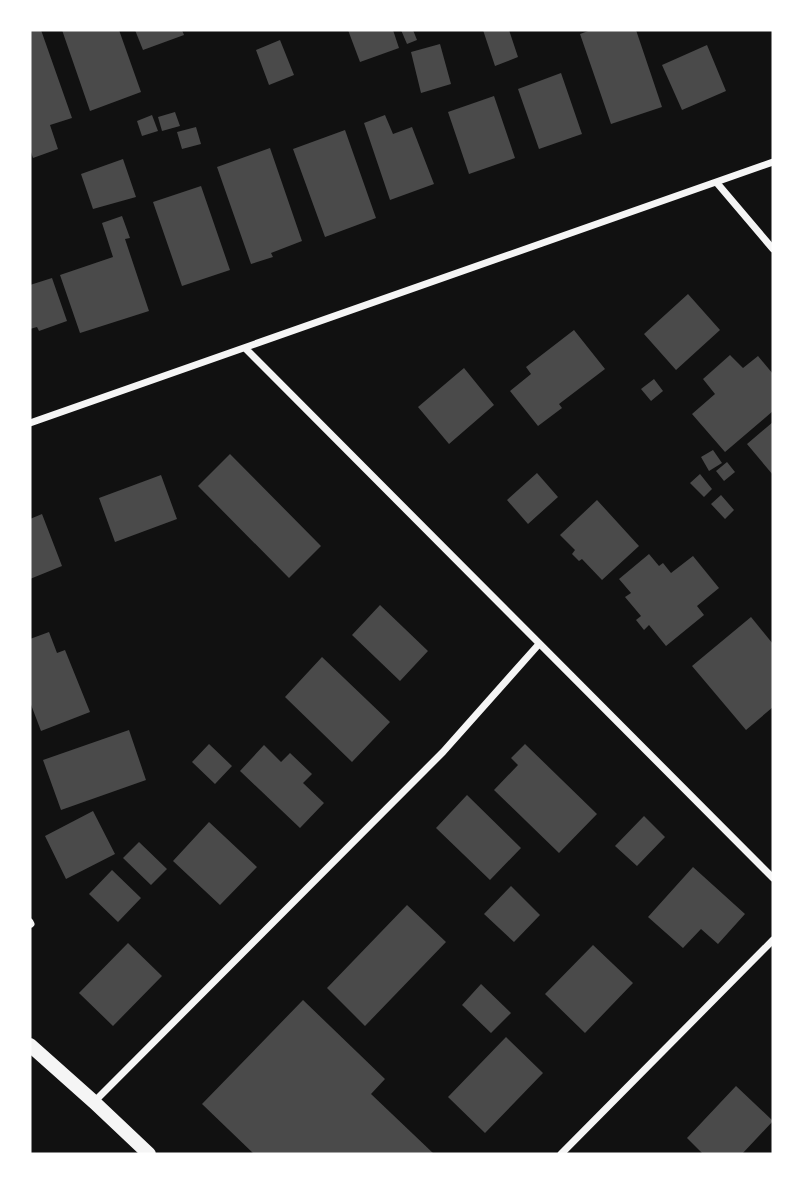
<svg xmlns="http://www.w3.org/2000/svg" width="803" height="1184" font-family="Georgia,serif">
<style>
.building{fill:#4a4a4a}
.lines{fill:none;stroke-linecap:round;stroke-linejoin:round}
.minor{stroke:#f5f5f5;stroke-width:7}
.secondary{stroke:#f5f5f5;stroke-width:14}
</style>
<rect width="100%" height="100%" fill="#111"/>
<path class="building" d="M 30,30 L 41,30 L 72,118 L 50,125 L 58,149 L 33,158 L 30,149 Z
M 62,30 L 119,30 L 141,92 L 90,111 Z
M 135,30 L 182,30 L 184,35 L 143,50 Z
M 348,30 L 393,30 L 399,48 L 360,62 Z
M 401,30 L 413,30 L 417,40 L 407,44 Z
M 483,30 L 509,30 L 518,57 L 495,66 Z
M 591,30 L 636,30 L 662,107 L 611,124 L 580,34 Z
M 280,40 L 294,75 L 269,85 L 256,50 Z
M 440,44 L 451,84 L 421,93 L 411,52 Z
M 707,45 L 726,91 L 682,110 L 662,65 Z
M 561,73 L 582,134 L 539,149 L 518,89 Z
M 494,96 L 515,158 L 469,174 L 448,112 Z
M 175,112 L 180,126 L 162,131 L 158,117 Z
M 152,115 L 158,131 L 142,136 L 137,121 Z
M 385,115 L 393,134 L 412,127 L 434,184 L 390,200 L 364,123 Z
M 196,127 L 201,144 L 182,149 L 177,132 Z
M 345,130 L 376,218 L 325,237 L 293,149 Z
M 270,148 L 302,241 L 271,253 L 273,257 L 251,264 L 217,167 Z
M 123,159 L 136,197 L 93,209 L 81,174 Z
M 201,186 L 230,270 L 182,286 L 153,202 Z
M 122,216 L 130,238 L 125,239 L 149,311 L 80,333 L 60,275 L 113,257 L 102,223 Z
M 52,278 L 67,321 L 39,331 L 37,327 L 30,329 L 30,285 Z
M 688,294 L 720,330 L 676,370 L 644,334 Z
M 574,330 L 605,369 L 559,404 L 562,408 L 538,426 L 510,391 L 531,374 L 526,367 Z
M 730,355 L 743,368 L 758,356 L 773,374 L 773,411 L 725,452 L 692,414 L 715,394 L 703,379 Z
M 464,368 L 494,405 L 449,444 L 418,407 Z
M 654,379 L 663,391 L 651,401 L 641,389 Z
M 773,422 L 773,475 L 747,444 Z
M 713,450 L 722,463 L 709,471 L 701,457 Z
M 230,454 L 321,546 L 289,578 L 198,486 Z
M 727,462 L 735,472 L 724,481 L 716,471 Z
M 537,473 L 558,497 L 528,524 L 507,500 Z
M 700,474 L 712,489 L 704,497 L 690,483 Z
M 161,475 L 177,519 L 115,542 L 99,498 Z
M 721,495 L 734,510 L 725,519 L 711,504 Z
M 597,500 L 639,546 L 602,580 L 582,559 L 579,561 L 572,554 L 575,550 L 560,535 Z
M 42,514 L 62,566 L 30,579 L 30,519 Z
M 649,554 L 659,566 L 663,563 L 671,573 L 693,556 L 719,588 L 697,606 L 704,615 L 666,646 L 649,625 L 644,630 L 636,620 L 641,616 L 625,597 L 631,593 L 619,579 Z
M 380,605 L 428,651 L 400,681 L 352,635 Z
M 751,617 L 773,644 L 773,707 L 746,730 L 692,666 Z
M 49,632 L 57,653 L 65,650 L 90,712 L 41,731 L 30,702 L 30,639 Z
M 322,657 L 390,722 L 352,762 L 285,697 Z
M 129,730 L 146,780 L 61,810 L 43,760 Z
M 209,744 L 232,766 L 215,784 L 192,762 Z
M 525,744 L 597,814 L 559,853 L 494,790 L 518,765 L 511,758 Z
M 264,745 L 281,762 L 290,753 L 312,774 L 303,783 L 324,803 L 300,828 L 240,771 Z
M 467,795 L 521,848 L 490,880 L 436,828 Z
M 93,811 L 115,854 L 66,879 L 45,836 Z
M 644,816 L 665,837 L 637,866 L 615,846 Z
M 209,822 L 257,867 L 220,905 L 173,861 Z
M 139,842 L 167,869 L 151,885 L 123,858 Z
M 693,867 L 745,914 L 718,944 L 701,929 L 683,948 L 648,917 Z
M 112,870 L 141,898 L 118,922 L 89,894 Z
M 511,886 L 540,915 L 514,942 L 484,914 Z
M 407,905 L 446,942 L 365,1026 L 327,988 Z
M 128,943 L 162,976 L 113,1026 L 79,993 Z
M 593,945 L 633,983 L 585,1033 L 545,994 Z
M 481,984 L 511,1013 L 491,1033 L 462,1005 Z
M 303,1000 L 385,1079 L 371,1094 L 434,1154 L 254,1154 L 202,1104 Z
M 506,1037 L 543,1073 L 485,1133 L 448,1097 Z
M 736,1086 L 773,1121 L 742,1154 L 703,1154 L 687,1138 Z"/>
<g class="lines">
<path class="minor" d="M 717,183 L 773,249
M 245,348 L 773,878
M 30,423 L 773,162
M 30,922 L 31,924
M 94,1102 L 443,752 L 539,644
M 561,1154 L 773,940"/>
<path class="secondary" d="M 30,1045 L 94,1102 L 149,1154"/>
</g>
<rect width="803" height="1184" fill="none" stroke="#ffffff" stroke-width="63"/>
</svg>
